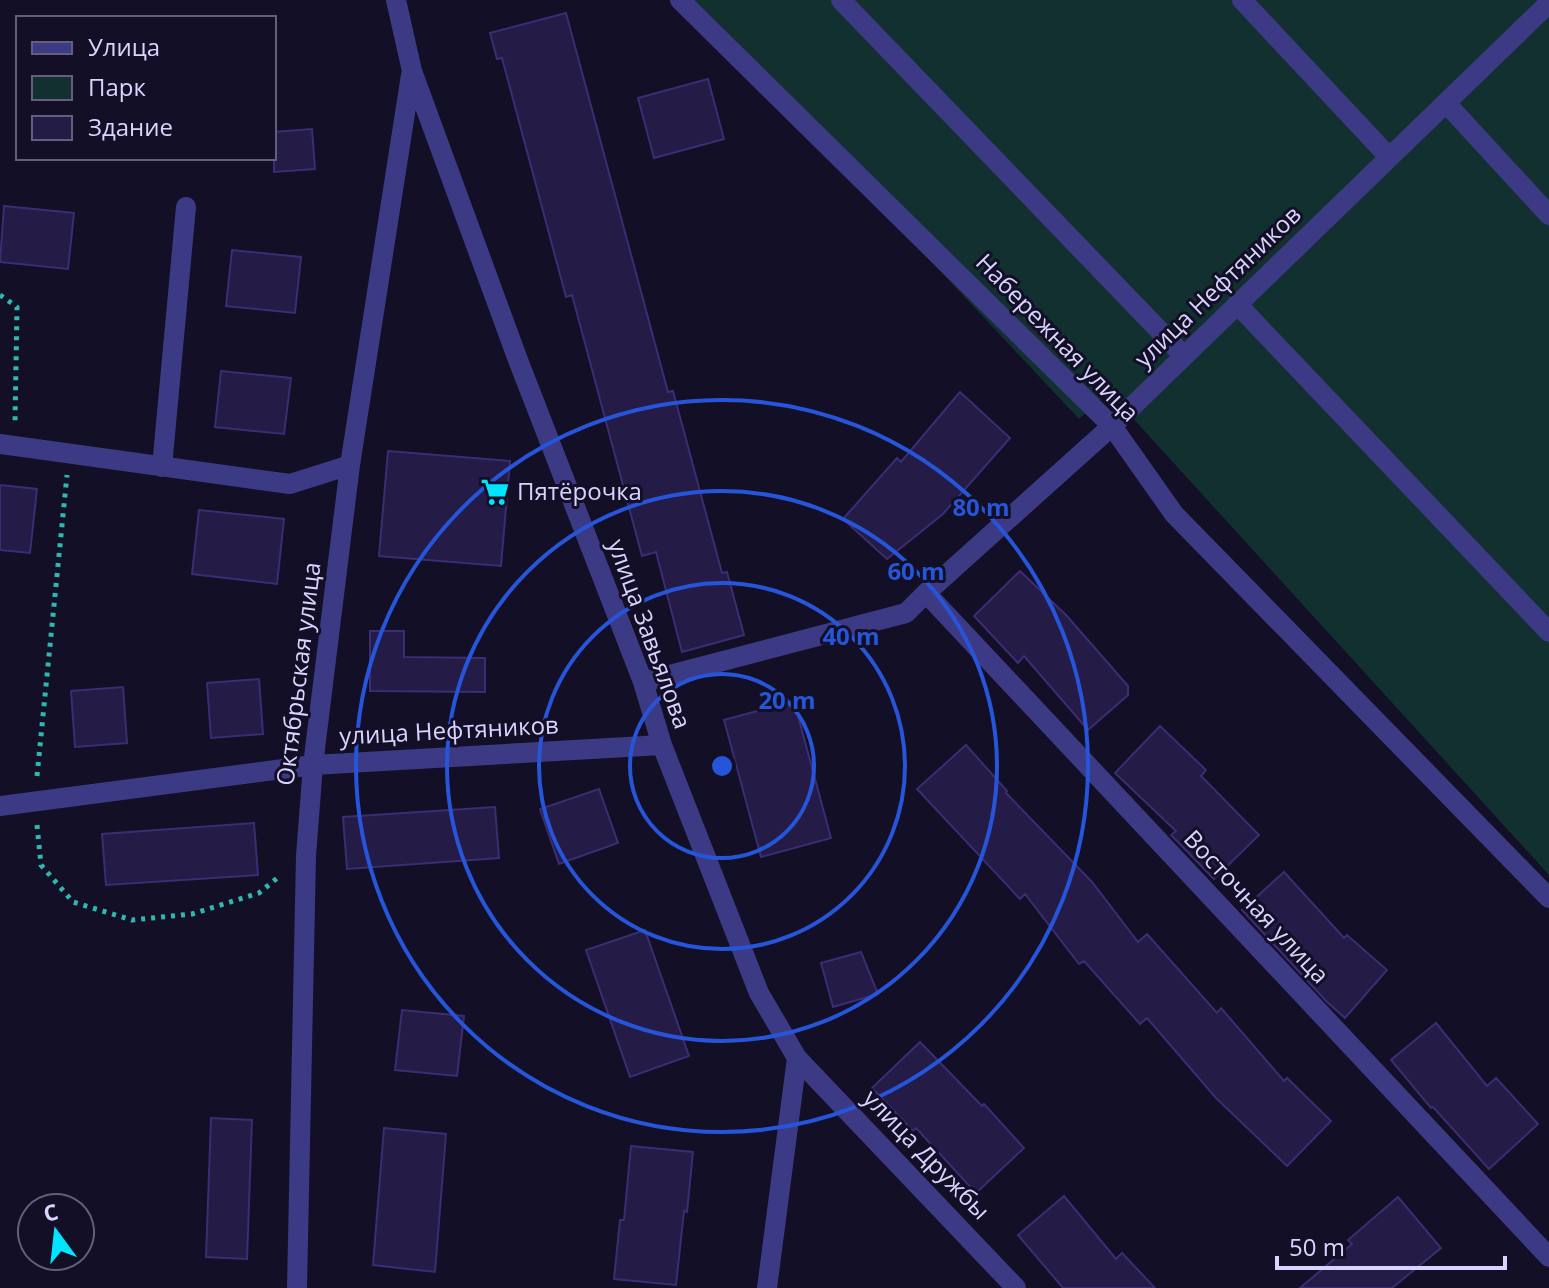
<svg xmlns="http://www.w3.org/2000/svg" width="1549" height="1288" font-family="'Open Sans',sans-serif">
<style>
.green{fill:#12302f}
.building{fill:#241b47;stroke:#3b2d73;stroke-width:2}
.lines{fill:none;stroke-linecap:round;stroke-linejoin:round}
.path{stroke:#2fb8b0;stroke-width:5;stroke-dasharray:4 6;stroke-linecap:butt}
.minor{stroke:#3d3a85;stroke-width:20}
.ring{fill:none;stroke:#2655da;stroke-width:4}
.labels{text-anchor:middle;stroke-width:6;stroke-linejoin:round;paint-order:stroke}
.street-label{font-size:24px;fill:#d9d4ff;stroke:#130f26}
.poi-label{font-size:24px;fill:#d9d4ff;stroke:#130f26;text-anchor:start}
.centre{fill:#2655da;stroke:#130f26;stroke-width:4}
.ring-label{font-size:24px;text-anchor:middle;font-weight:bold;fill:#2655da;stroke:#130f26;stroke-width:6;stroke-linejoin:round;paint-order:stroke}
</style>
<rect width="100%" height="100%" fill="#130f26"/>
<path class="green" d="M 686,0 L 1549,0 L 1549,875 L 1109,392 L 1079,419 Z"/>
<path class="building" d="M 566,13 L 668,392 L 673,391 L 722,573 L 727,572 L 744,635 L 682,652 L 656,552 L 642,556 L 572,295 L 566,297 L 502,58 L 497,59 L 490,33 Z
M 708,79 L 724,139 L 654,158 L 638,98 Z
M 312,129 L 315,169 L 274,172 L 274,132 Z
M 4,206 L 74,213 L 68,269 L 0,262 Z
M 232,250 L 301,257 L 295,313 L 226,306 Z
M 221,371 L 291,378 L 284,434 L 215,427 Z
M 960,392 L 1010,438 L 943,514 L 887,559 L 843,519 L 897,458 L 901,462 Z
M 388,451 L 510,461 L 501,566 L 379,556 Z
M 0,485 L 37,489 L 30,553 L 0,550 Z
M 199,510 L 284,519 L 277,584 L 192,574 Z
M 1020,571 L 1066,615 L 1128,686 L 1128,695 L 1088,730 L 1024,656 L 1018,663 L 974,616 Z
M 370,631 L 404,631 L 404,657 L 485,658 L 485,692 L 370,691 Z
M 259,679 L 263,734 L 211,738 L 207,683 Z
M 123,687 L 127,743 L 75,747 L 71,691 Z
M 794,701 L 831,838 L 761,857 L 724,720 Z
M 1160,726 L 1206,770 L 1201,776 L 1259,835 L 1214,879 L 1171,835 L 1176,831 L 1115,773 Z
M 966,745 L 1007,791 L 1006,793 L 1092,882 L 1138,942 L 1147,934 L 1217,1013 L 1221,1008 L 1284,1081 L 1287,1078 L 1331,1121 L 1287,1166 L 1216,1098 L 1147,1018 L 1140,1024 L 1084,961 L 1079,964 L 1025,894 L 1020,899 L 917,789 Z
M 599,789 L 618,843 L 559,864 L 540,809 Z
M 495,807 L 499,858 L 347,869 L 343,817 Z
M 254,823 L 258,875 L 106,885 L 102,834 Z
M 1284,872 L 1344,938 L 1347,935 L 1387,970 L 1345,1018 L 1327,1002 L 1242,910 Z
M 645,930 L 689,1056 L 630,1077 L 586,950 Z
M 861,952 L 878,994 L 833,1007 L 821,963 Z
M 402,1010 L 464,1016 L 457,1076 L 395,1070 Z
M 1436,1023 L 1487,1086 L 1496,1078 L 1538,1124 L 1489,1169 L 1433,1107 L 1431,1108 L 1391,1060 Z
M 920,1042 L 982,1106 L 984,1104 L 1024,1148 L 976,1193 L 916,1128 L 913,1131 L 872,1088 Z
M 211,1118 L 252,1120 L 247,1259 L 206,1257 Z
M 384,1128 L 446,1134 L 435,1272 L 373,1265 Z
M 631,1146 L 693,1152 L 687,1212 L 684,1211 L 676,1285 L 614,1279 L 620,1220 L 624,1220 Z
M 1064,1196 L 1116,1259 L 1122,1253 L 1155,1288 L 1063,1288 L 1018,1235 Z
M 1398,1197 L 1441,1248 L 1392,1288 L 1300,1288 L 1352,1244 L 1348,1240 Z"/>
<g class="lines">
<path class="path" d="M 0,295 L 17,307 L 15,422
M 37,776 L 67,475
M 37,825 L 41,865 L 73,902 L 132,920 L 192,914 L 259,893 L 281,875"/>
<path class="minor" d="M 396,0 L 412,71 L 518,360 L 643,682 L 662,745 L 759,993 L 797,1058 L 1016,1288
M 680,0 L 1112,426 L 1174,514 L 1549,898
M 841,0 L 1184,356
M 1242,0 L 1389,157
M 1446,103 L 1549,215
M 1237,304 L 1549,632
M 0,444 L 290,484 L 350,465
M 162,467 L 186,207
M 926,593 L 1549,1257
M 643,682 L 906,613 L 926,593 L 1112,426 L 1549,3
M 0,806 L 313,765 L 662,745
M 297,1288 L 306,856 L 313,765 L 350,465 L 411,75
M 767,1288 L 797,1058"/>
</g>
<g class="ring">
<circle cx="722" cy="766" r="92"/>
<circle cx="722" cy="766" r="183"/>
<circle cx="722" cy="766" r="275"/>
<circle cx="722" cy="766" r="366"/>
</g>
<defs>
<symbol id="supermarket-bare" viewBox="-9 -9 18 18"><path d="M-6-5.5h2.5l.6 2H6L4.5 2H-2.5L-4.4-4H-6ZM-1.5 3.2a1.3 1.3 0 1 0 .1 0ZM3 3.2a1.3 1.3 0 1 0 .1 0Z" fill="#00e5ff" stroke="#130f26" stroke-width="2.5" paint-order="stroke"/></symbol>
</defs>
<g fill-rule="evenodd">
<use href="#supermarket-bare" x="475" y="472" width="40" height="40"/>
</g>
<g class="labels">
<g class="street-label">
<text transform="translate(1218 287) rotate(-44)" y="8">улица Нефтяников</text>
<text transform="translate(1057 338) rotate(46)" y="8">Набережная улица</text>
<text transform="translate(649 634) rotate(70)" y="8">улица Завьялова</text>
<text transform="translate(299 674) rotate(-83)" y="8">Октябрьская улица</text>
<text transform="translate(449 731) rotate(-3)" y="8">улица Нефтяников</text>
<text transform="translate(1256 907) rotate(47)" y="8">Восточная улица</text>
<text transform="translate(926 1155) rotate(46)" y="8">улица Дружбы</text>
</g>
<g class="poi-label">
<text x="517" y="500">Пятёрочка</text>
</g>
</g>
<circle cx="722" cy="766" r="12" class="centre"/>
<g class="ring-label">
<text x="981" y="516">80 m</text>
<text x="916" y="580">60 m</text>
<text x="851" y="645">40 m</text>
<text x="787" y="709">20 m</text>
</g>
<rect x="16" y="16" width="260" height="144" fill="#130f26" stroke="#625e7d" stroke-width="2"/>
<rect x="32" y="42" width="40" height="12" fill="#3d3a85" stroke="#625e7d" stroke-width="2"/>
<text x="88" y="56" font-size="24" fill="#d9d4ff">Улица</text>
<rect x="32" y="76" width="40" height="24" fill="#12302f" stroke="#625e7d" stroke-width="2"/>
<text x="88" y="96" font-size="24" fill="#d9d4ff">Парк</text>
<rect x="32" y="116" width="40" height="24" fill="#241b47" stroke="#625e7d" stroke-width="2"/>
<text x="88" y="136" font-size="24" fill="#d9d4ff">Здание</text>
<g transform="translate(56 1232) rotate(345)"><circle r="38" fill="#130f26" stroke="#625e7d" stroke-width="2"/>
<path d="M0-6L14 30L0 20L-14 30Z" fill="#00e5ff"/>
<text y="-12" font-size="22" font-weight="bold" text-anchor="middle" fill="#d9d4ff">С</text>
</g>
<path d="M1277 1256v12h228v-12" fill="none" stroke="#d9d4ff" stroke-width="4"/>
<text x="1289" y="1256" font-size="24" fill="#d9d4ff" stroke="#130f26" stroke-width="6" paint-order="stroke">50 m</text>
</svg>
